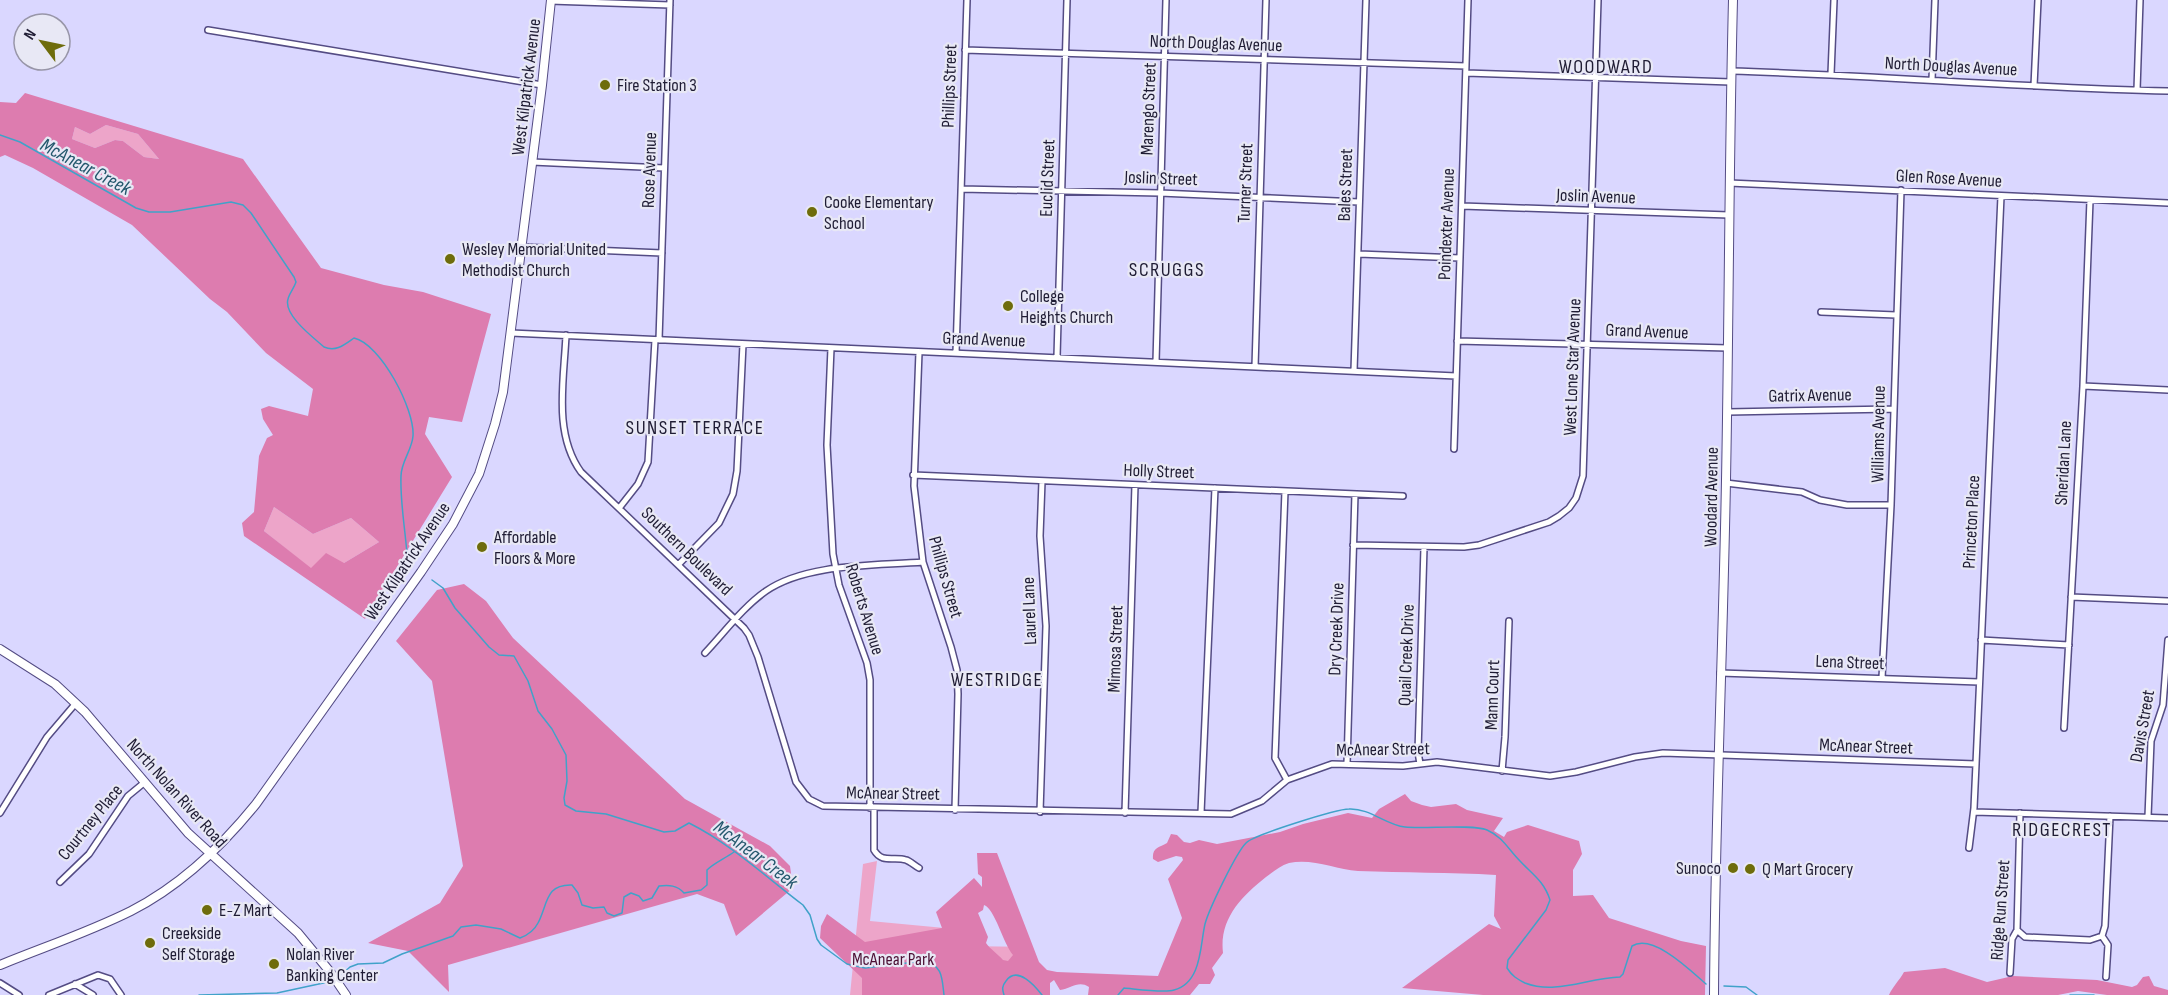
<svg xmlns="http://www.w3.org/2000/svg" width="2168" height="995" font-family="'Sofia Sans Condensed',sans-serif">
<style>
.green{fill:#eda5c9}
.forest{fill:#dd7caf;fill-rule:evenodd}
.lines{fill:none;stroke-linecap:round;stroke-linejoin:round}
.stream{stroke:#40a2c9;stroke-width:1.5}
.street-casing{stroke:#544c84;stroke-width:8}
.secondary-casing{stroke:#544c84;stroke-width:10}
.street{stroke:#fff;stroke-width:5}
.secondary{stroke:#fff;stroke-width:8}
.poi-dot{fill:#6e6c0b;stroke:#e8e8f5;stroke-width:2}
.labels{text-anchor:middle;stroke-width:4.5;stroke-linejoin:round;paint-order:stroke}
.street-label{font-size:18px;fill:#1f1c34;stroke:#e8e8f5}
.poi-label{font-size:18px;fill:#1f1c34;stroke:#e8e8f5;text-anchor:start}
.park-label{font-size:18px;fill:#4d1135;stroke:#e8e8f5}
.neighbourhood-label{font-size:20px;letter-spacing:1.5px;fill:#1f1c34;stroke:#e8e8f5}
.water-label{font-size:20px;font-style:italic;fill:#24586d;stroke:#e8e8f5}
</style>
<rect width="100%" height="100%" fill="#dad7ff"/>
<path class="green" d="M 106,125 L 138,134 L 159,159 L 144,157 L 123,141 L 115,140 L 95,148 L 72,139 L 75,127 L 90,134 Z
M 274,507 L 313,534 L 351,518 L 379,542 L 344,563 L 311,569 L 264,531 Z
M 877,861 L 870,921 L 955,929 L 960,946 L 1032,947 L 1048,995 L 850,995 L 863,864 Z"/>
<path class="forest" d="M 25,93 L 243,159 L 321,268 L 384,285 L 423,292 L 491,314 L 462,422 L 429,417 L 425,434 L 452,477 L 365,619 L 244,536 L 242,523 L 254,512 L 259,456 L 267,438 L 273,435 L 263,419 L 261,409 L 269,406 L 308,416 L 313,389 L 266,353 L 227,312 L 210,299 L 132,225 L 33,168 L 5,155 L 0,157 L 0,102 L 16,103 ZM 106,125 L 138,134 L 159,159 L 144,157 L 123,141 L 115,140 L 95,148 L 72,139 L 75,127 L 90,134 ZM 274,507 L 313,534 L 351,518 L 379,542 L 344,563 L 326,553 L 311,568 L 264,531 Z
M 464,584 L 486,601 L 513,638 L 685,799 L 770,846 L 790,866 L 793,888 L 736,936 L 724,904 L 697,894 L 448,965 L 449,992 L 408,951 L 368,943 L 440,903 L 463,866 L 432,681 L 396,641 L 437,590 Z
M 1405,794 L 1411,801 L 1422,805 L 1431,807 L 1456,804 L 1467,810 L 1503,818 L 1494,831 L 1504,837 L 1507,832 L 1528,825 L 1579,841 L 1582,854 L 1573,870 L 1573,896 L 1593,895 L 1609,918 L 1681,941 L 1706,946 L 1705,995 L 1483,995 L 1402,988 L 1489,924 L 1501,929 L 1494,916 L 1496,875 C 1450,872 1404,873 1358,871 C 1335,869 1312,858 1289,863 C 1280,866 1274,871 1266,877 C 1241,897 1219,919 1223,953 L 1212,968 L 1215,975 L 1210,984 L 1199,984 L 1190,995 L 1088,995 L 1089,987 C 1078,980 1071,989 1060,990 L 1054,980 L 1050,983 L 1050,995 L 862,995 L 862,978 L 820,938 L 821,926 L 827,914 L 865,942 L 942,928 L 936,912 L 974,878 L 982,887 L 982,877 L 978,874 L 977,853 L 997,853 L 1039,962 L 1047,970 L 1057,972 L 1158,976 L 1182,918 L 1168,879 L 1183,860 L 1182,857 L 1176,856 L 1158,862 L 1153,859 C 1152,847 1159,848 1167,843 L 1171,834 L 1177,835 L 1184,842 L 1190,843 L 1199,840 L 1217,844 L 1280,832 L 1303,824 L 1348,813 L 1372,818 L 1379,809 ZM 984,905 C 995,909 1003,943 1013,955 L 1008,961 L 1003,960 C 997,953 991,950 986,943 L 988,937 L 978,913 L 983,910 Z
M 1945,968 L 1987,982 L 2013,976 L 2097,980 L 2132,987 L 2137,985 L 2143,977 L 2149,976 L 2154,986 L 2168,990 L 2168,995 L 2107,995 L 2078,991 L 2058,995 L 1889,995 C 1893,986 1899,981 1904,972 Z"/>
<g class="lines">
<path class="stream" d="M 0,135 L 20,142 L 136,208 L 149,212 L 170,212 L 231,202 L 243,205 L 251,213 L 294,277 L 296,282 C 294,288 289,294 288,299 C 283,315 314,338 324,347 C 336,352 344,345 354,338 C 381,344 415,410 413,436 C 412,450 401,462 401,476 C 400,501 405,528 407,554 L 412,565
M 432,580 L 443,588 L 455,608 L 489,647 L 499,655 L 514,656 L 528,681 L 538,711 L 552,729 L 566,755 L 567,781 L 564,798 L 565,805 L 576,811 L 606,814 L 664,832 L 675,831 L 689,823 C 731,844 766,877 803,905 L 810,915 L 817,939 L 821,945 L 847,964 L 865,968 L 924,961 C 943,965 942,979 944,995
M 342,974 L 350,967 L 358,964 L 383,963 L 402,954 L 453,936 L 461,927 L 476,925 L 501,929 L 520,938 C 528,935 534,931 538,923 C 548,904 545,884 572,885 L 578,893 L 582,905 L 593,908 L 604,907 L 607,913 L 614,916 L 622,913 L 624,897 L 631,893 L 639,896 L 643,901 L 652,898 L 659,886 C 669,885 677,885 684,893 L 701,890 L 707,885 L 707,870 C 714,863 724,859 734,852
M 1724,986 L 1746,987 L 1757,995
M 199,995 L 277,993 L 328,982
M 1004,995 C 1002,989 1002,986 1006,981 C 1017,965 1035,986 1042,995
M 1118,995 L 1124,988 C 1136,989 1164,993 1174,990 C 1202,983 1200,945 1205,924 C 1209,909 1236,853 1246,843 C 1253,835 1337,809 1349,809 C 1370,808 1386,825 1405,827 C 1425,829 1472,824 1487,830 C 1503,837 1508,849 1520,861 C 1532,874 1544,881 1550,900 L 1546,910 L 1508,960 L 1507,968 C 1512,976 1517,979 1525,983 C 1556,995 1587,978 1620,977 L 1623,974 L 1632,946 C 1653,933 1691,971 1706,984
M 2070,995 L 2094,995"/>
<defs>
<path id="street" d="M 550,1 L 670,5
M 208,30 L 542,85
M 965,50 L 1466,66
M 1731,71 C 1877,75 2022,88 2168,91
M 1466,73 L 1731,82
M 1831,74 L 1834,0
M 1932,80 L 1935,0
M 2034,86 L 2038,0
M 2137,90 L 2140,0
M 532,162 L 664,168
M 1729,183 L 2168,203
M 961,189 L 1160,193 L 1359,202
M 1462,206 L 1729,215
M 521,247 L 662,253
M 1359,254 L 1460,258
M 1821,312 L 1896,315
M 511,333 L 1456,376
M 566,335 C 564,381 553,433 581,472 L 744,628 L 749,635 L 758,657 L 796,782 L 809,799 L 823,806 L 1231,814 L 1262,801 L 1287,780 L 1332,764 L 1403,766 L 1437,762 L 1550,776 L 1576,772 L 1635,757 L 1663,753 L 1976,764
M 659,340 L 670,0
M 1457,341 L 1728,348
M 831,348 L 827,445 L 833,554 L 839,585 L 867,663 L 870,680 L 870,808
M 919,352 L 914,486 L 923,562 L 951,647 L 957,670 L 958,694 L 955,810
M 956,353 L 967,0
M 1057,357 L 1067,0
M 1156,362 L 1166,0
M 1255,367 L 1266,0
M 1354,371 L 1366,0
M 2083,386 L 2168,390
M 1728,412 L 1893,409
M 1454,449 L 1468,0
M 913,475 L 1403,496
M 1726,483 L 1802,492 L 1820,500 L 1847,505 L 1891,505
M 1285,491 L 1275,758 L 1287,780
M 620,507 L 638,484 L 648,462 L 655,340
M 1353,545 L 1464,547 L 1479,545 L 1549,522 L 1559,516 L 1569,508 L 1576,498 L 1583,476 L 1598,0
M 679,564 L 719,523 L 733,494 L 737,471 L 743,344
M 2071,597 L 2168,601
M 1981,640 L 2069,645
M 705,653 C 724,633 743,607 766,591 C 807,563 875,566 923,562
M 1720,673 L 1979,682
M 1882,678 L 1891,505 L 1901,190
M 2064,728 L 2083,386 L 2090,200
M 1347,764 L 1355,494
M 1420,764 L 1418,752 L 1424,547
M 1502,771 L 1505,737 L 1509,621
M 874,808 L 874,850 C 882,864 894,856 906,860 C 910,861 915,866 919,868
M 1040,812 L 1046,626 L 1040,536 L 1042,481
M 1974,812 L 2168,818
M 0,813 L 47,737 L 76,703
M 1125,813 L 1135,485
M 1201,813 L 1215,488
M 2148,817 L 2151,741 L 2163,705 L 2168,640
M 1969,848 L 1974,808 L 1976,764 L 2001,196
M 60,882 L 89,854 L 128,796 L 145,782
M 2017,930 L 2025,937 L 2090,940 L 2102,936
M 2010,973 L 2012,939 L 2017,930 L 2020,813
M 2106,977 L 2108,945 L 2102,936 L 2105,926 L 2110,816
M 0,983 L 19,995
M 75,984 L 93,995
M 49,995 L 98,975 L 110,979 L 121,995"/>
<path id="secondary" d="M 0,649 L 55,684 L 85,712 L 188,833 L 298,933 L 331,973 L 346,995
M 0,965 C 44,947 89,932 131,911 C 180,886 222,846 256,804 L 421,572 L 453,524 L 479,474 L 495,424 L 503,392 L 542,85 L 551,0
M 1714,995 C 1715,823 1723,652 1726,480 C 1729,320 1729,160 1733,0"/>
</defs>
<use href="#street" class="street-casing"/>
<use href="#secondary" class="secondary-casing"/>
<use href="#street" class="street"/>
<use href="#secondary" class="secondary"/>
</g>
<g class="poi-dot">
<circle cx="605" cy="85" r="6"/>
<circle cx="812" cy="212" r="6"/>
<circle cx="450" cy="259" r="6"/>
<circle cx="1008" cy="306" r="6"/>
<circle cx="482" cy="547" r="6"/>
<circle cx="1733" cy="868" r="6"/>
<circle cx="1750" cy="869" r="6"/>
<circle cx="207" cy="910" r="6"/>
<circle cx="150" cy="943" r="6"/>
<circle cx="274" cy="964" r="6"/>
</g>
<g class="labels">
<g class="street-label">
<text transform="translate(1216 43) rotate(2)" y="6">North Douglas Avenue</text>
<text transform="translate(1951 66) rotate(3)" y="6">North Douglas Avenue</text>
<text transform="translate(949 86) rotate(-88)" y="6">Phillips Street</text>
<text transform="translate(526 87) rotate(-83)" y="6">West Kilpatrick Avenue</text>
<text transform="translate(1148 109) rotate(-88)" y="6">Marengo Street</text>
<text transform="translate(649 170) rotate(-88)" y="6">Rose Avenue</text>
<text transform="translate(1047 178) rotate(-88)" y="6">Euclid Street</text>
<text transform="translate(1161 178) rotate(2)" y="6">Joslin Street</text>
<text transform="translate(1949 178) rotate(3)" y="6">Glen Rose Avenue</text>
<text transform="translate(1245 183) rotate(-88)" y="6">Turner Street</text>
<text transform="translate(1345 185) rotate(-88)" y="6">Bales Street</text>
<text transform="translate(1596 196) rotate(2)" y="6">Joslin Avenue</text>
<text transform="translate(1446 224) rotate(-88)" y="6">Poindexter Avenue</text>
<text transform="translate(1647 331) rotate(2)" y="6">Grand Avenue</text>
<text transform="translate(984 339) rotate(2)" y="6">Grand Avenue</text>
<text transform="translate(1572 367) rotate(-88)" y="6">West Lone Star Avenue</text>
<text transform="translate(1810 395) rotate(-1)" y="6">Gatrix Avenue</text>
<text transform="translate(1878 434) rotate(-89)" y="6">Williams Avenue</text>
<text transform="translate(2063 463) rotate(-87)" y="6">Sheridan Lane</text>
<text transform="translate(1159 471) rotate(2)" y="6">Holly Street</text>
<text transform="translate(1711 497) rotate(-89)" y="6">Woodard Avenue</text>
<text transform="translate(1971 522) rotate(-87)" y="6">Princeton Place</text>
<text transform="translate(687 551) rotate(44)" y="6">Southern Boulevard</text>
<text transform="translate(407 561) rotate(-56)" y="6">West Kilpatrick Avenue</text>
<text transform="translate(946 577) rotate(74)" y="6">Phillips Street</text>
<text transform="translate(865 609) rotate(73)" y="6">Roberts Avenue</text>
<text transform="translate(1029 611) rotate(-92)" y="6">Laurel Lane</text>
<text transform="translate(1336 629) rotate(-88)" y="6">Dry Creek Drive</text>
<text transform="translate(1115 649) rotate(-88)" y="6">Mimosa Street</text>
<text transform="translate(1406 655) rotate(-88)" y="6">Quail Creek Drive</text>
<text transform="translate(1850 662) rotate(2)" y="6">Lena Street</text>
<text transform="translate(1492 695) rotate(-88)" y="6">Mann Court</text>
<text transform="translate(2142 726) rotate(-80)" y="6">Davis Street</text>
<text transform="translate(1866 746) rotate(2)" y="6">McAnear Street</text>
<text transform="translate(1383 749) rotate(-1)" y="6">McAnear Street</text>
<text transform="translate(177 793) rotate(48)" y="6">North Nolan River Road</text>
<text transform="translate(893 793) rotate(1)" y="6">McAnear Street</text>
<text transform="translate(90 822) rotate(-51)" y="6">Courtney Place</text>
<text transform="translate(2000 910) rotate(-86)" y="6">Ridge Run Street</text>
</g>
<g class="poi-label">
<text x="617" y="91">Fire Station 3</text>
<text x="824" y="208">Cooke Elementary<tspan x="824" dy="21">School</tspan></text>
<text x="462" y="255">Wesley Memorial United<tspan x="462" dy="21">Methodist Church</tspan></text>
<text x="1020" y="302">College<tspan x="1020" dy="21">Heights Church</tspan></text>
<text x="494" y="543">Affordable<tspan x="494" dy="21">Floors &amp; More</tspan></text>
<text x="1721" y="874" text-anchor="end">Sunoco</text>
<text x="1762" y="875">Q Mart Grocery</text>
<text x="219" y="916">E-Z Mart</text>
<text x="162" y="939">Creekside<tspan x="162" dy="21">Self Storage</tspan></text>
<text x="286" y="960">Nolan River<tspan x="286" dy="21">Banking Center</tspan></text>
</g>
<g class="park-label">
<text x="893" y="965">McAnear Park</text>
</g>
<g class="neighbourhood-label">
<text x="1606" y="73">WOODWARD</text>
<text x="1167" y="276">SCRUGGS</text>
<text x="695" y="434">SUNSET TERRACE</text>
<text x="997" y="686">WESTRIDGE</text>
<text x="2062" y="836">RIDGECREST</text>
</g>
<g class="water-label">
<text transform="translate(86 166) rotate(28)" y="7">McAnear Creek</text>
<text transform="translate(756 854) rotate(37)" y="7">McAnear Creek</text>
</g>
</g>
<g transform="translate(42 42) rotate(302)"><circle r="28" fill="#e8e8f5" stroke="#9896a8" stroke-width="1.5"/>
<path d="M0-4.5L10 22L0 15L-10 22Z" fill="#6e6c0b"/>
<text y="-9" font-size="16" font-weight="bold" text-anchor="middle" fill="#1f1c34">N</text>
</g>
</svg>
